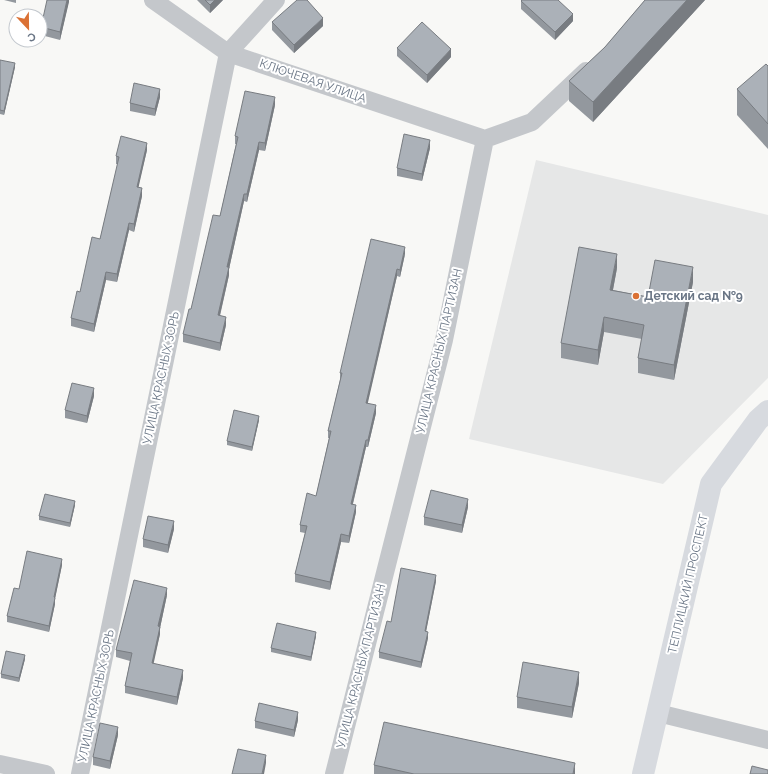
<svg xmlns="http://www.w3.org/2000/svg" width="768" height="774" font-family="Raleway,sans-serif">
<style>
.built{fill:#e6e7e7}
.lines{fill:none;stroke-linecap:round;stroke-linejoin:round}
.street{stroke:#c4c7cb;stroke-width:18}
.secondary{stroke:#d7dadf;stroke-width:22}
.wall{fill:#93989e}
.shaded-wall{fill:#787c81}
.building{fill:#abb1b8;stroke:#787c81}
.poi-dot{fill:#db7134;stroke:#fff;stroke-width:1.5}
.labels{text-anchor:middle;stroke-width:4;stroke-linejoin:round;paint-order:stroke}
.street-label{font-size:12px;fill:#697585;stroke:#fff}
.poi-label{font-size:12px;font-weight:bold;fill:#697585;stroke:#fff;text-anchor:start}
</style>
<rect width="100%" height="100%" fill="#f8f8f6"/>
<path class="built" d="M 536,160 L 768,215 L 768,378 L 663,484 L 469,439 Z"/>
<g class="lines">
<path class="street" d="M 153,0 L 228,53 L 485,139
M 658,713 L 768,740
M 0,764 L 46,774
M 80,774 L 228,53 L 276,0
M 334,774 L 444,340 L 485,139 L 532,122 L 586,71"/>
<path class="secondary" d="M 643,774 L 711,484 L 758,420 L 768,411"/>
</g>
<path class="wall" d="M 4,0 L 16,0 L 16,3 Z
M 69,0 L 60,40 L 41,35 L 41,27 Z
M 197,0 L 223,0 L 210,13 Z
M 645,0 L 705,0 L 593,122 L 569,101 L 569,81 L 605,47 Z
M 521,1 L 573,21 L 555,40 L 521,9 Z
M 272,22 L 323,26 L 294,53 L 272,30 Z
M 397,48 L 451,57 L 427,83 L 397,56 Z
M 0,60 L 15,67 L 4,115 L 0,114 Z
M 768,66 L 768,149 L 737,115 L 737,89 Z
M 160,97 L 155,116 L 130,111 L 130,103 Z
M 275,105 L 265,151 L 259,150 L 247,202 L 244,201 L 229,269 L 229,275 L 220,316 L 226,325 L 220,351 L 183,342 L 183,334 L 191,309 L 220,216 L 236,144 L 235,144 L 235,136 Z
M 430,148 L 422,181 L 397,176 L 397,168 Z
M 147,150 L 138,187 L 142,196 L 134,232 L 129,230 L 117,282 L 106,280 L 94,332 L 71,326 L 71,318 L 100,239 L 118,164 L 116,164 L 116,156 Z
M 405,254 L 400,277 L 397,276 L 367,404 L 376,413 L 368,447 L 366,447 L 353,504 L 356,512 L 349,543 L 341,542 L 330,590 L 295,582 L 295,574 L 305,533 L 300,532 L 300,525 L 316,496 L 329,438 L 328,438 L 328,431 L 340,380 L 340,373 Z
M 617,268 L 613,290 L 648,297 L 693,282 L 674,380 L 638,373 L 638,358 L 642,339 L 604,332 L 598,365 L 561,358 L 561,343 Z
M 94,396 L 87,423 L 65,418 L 65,410 Z
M 259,420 L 252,451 L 227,445 L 227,441 Z
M 75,505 L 70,527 L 39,520 L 39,516 Z
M 468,507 L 462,533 L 424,525 L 424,517 Z
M 174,529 L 168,553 L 143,547 L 143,539 Z
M 62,565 L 55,598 L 55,604 L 49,632 L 7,622 L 7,616 L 19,589 Z
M 436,581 L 426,631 L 428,638 L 421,668 L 379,658 L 379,652 L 391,622 Z
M 167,595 L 160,628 L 160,634 L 153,663 L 183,678 L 177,705 L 125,693 L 125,686 L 130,661 L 116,657 L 116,650 Z
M 316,636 L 311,661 L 271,652 L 271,648 Z
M 25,659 L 19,682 L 1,678 L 1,674 Z
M 579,683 L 572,718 L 517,708 L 517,697 Z
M 298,720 L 294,737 L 255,728 L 255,721 Z
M 118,735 L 110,769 L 93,765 L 93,757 Z
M 374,765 L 575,774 L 374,774 Z"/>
<path class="shaded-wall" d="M 67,0 L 69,0 L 69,2 L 60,40 L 60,32 Z
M 215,0 L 223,0 L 210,13 L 210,5 Z
M 687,0 L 705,0 L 593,122 L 593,102 Z
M 573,14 L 573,21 L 555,40 L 555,32 Z
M 323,18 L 323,26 L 294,53 L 294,45 Z
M 451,49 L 451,57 L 427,83 L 427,75 Z
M 15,63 L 15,67 L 4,115 L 4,111 Z
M 160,89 L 160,97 L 155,116 L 155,109 Z
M 275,97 L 275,105 L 265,151 L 265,143 Z
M 430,140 L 430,148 L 422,181 L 422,174 Z
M 259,142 L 259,150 L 247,202 L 247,194 Z
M 147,143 L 147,150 L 137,194 L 137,187 Z
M 142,188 L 142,196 L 134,232 L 134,224 Z
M 244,194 L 244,201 L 229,269 L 229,275 L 218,323 L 218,315 L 227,267 Z
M 129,223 L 129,230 L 117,282 L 117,274 Z
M 405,247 L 405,254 L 400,277 L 400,270 Z
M 617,254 L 617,268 L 610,305 L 610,290 Z
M 693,267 L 693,282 L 674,380 L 674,365 Z
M 397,269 L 397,276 L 366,411 L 366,403 Z
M 106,272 L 106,280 L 94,332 L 94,324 Z
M 226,317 L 226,325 L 220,351 L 220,343 Z
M 604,317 L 604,332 L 598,365 L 598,350 Z
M 94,388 L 94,396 L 87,423 L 87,416 Z
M 376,405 L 376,413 L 368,447 L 368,440 Z
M 259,416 L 259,420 L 252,451 L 252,447 Z
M 366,440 L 366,447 L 351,511 L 351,504 Z
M 468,499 L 468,507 L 462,533 L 462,525 Z
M 75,501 L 75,505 L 70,527 L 70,523 Z
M 356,505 L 356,512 L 349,543 L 349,536 Z
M 174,521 L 174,529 L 168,553 L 168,545 Z
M 341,534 L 341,542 L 330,590 L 330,582 Z
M 62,559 L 62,565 L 54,604 L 54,597 Z
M 436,575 L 436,581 L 425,637 L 425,631 Z
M 167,588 L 167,595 L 160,628 L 160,634 L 152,671 L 152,663 L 158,626 Z
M 55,598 L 55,604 L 49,632 L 49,626 Z
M 316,632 L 316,636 L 311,661 L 311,657 Z
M 428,632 L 428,638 L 421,668 L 421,662 Z
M 25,655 L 25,659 L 19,682 L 19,678 Z
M 183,670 L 183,678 L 177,705 L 177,697 Z
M 579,672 L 579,683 L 572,718 L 572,707 Z
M 298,712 L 298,720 L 294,737 L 294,730 Z
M 118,727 L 118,735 L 110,769 L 110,761 Z
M 266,755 L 266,763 L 264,774 L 262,774 Z
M 575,763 L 575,774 L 573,774 Z"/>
<path class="building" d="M 47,0 L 67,0 L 60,32 L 41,27 Z
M 205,0 L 215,0 L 210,5 Z
M 297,0 L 307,0 L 323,18 L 294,45 L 272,22 Z
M 522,0 L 558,0 L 573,14 L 555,32 L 521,1 Z
M 645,0 L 687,0 L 593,102 L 569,81 L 605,47 Z
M 422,22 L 451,49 L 427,75 L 397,48 Z
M 0,60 L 15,63 L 4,111 L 0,110 Z
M 766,64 L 768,66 L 768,124 L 737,89 Z
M 134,83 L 160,89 L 155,109 L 130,103 Z
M 245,91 L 275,97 L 265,143 L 259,142 L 247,194 L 244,194 L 227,267 L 229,267 L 218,315 L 226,317 L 220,343 L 183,334 L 189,309 L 191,309 L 213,215 L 220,216 L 238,137 L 235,136 Z
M 404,134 L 430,140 L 422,174 L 397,168 Z
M 121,136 L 147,143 L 137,187 L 142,188 L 134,224 L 129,223 L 117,274 L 106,272 L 94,324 L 71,318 L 77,291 L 80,292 L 92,237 L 100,239 L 119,157 L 116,156 Z
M 371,239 L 405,247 L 400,270 L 397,269 L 366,403 L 376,405 L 368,440 L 366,440 L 351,504 L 356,505 L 349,536 L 341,534 L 330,582 L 295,574 L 307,526 L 300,525 L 307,493 L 316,496 L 331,431 L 328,431 L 342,373 L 340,373 Z
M 579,247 L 617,254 L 610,290 L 648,297 L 655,260 L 693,267 L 674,365 L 638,358 L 644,325 L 604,317 L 598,350 L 561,343 Z
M 72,383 L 94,388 L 87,416 L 65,410 Z
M 234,410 L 259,416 L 252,447 L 227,441 Z
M 431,490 L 468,499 L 462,525 L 424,517 Z
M 45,494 L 75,501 L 70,523 L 39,516 Z
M 148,516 L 174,521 L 168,545 L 143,539 Z
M 27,551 L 62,559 L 54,597 L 55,598 L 49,626 L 7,616 L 14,588 L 19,589 Z
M 401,568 L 436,575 L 425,631 L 428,632 L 421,662 L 379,652 L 387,621 L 391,622 Z
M 134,580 L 167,588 L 158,626 L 160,627 L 152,663 L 183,670 L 177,697 L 125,686 L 132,653 L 116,650 Z
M 277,623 L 316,632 L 311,657 L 271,648 Z
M 6,651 L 25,655 L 19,678 L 1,674 Z
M 523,662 L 579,672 L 572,707 L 517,697 Z
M 259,703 L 298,712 L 294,730 L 255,721 Z
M 384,722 L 575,763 L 573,774 L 414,774 L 374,765 Z
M 100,723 L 118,727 L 110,761 L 93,757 Z
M 238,749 L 266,755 L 262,774 L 232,774 Z
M 752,766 L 768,770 L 768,774 L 750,774 Z"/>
<circle class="poi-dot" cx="636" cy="296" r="4"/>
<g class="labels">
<g class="street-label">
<text transform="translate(313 81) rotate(19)" y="4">КЛЮЧЕВАЯ УЛИЦА</text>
<text transform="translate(439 351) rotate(-77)" y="4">УЛИЦА КРАСНЫХ ПАРТИЗАН</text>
<text transform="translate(161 378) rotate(-78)" y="4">УЛИЦА КРАСНЫХ ЗОРЬ</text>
<text transform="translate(688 584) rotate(-77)" y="4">ТЕПЛИЦКИЙ ПРОСПЕКТ</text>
<text transform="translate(361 666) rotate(-76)" y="4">УЛИЦА КРАСНЫХ ПАРТИЗАН</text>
<text transform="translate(96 696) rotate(-78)" y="4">УЛИЦА КРАСНЫХ ЗОРЬ</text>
</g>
<g class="poi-label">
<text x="644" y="300">Детский сад №9</text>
</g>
</g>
<g transform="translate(28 28) rotate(158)"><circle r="19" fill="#ffffff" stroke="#c3c8ce"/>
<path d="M0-3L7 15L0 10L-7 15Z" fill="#db7134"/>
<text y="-6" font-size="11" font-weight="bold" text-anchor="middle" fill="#697585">С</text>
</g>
</svg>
